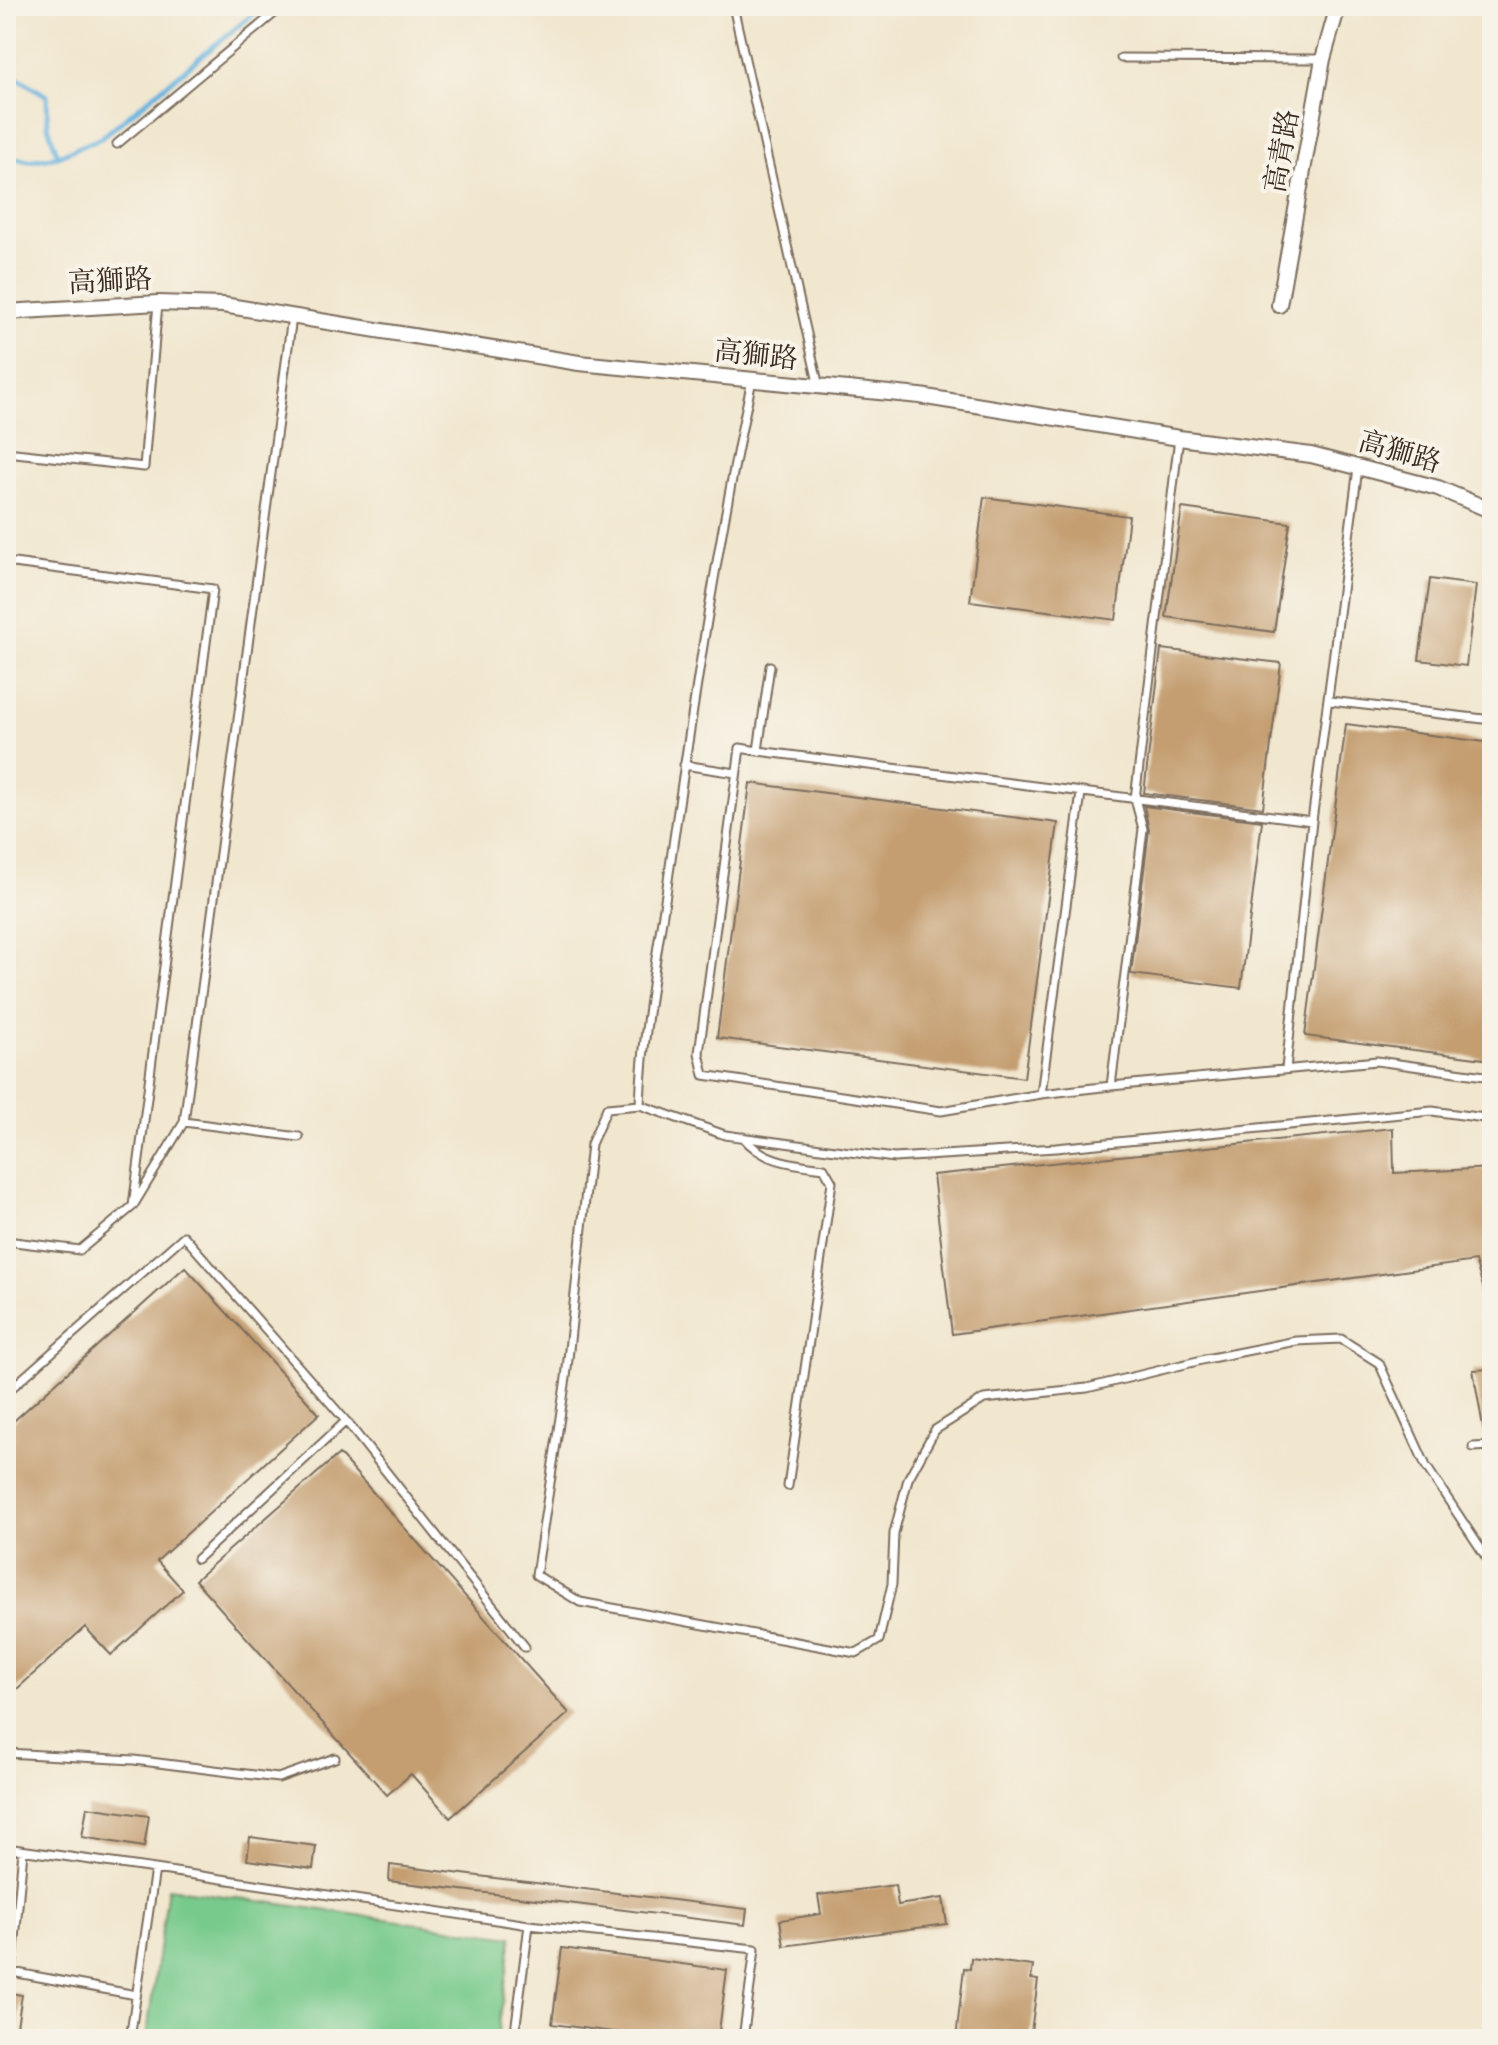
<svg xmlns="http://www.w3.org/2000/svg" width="1498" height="2045" font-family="'Sorts Mill Goudy','Noto Serif TC',serif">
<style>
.green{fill:#78ca8c;stroke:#5a7a55;stroke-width:2}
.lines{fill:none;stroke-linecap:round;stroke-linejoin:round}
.stream{stroke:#64b1de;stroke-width:5}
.building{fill:#c49e71}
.lane-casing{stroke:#7b6c5c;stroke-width:11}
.street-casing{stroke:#7b6c5c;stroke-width:18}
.lane{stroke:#fff;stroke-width:7}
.street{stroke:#fff;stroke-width:14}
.labels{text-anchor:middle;stroke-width:8;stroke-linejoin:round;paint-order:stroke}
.street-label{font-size:28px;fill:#3b2a1e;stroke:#f7f3e8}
</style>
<rect width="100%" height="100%" fill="#f7f3e8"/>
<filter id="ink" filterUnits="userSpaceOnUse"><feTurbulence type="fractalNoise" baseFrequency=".0125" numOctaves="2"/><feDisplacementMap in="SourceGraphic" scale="16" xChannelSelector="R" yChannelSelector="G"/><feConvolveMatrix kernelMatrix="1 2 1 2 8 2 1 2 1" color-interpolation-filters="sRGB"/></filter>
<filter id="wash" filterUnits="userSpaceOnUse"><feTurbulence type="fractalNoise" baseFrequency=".006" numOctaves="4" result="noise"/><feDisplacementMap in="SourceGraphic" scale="32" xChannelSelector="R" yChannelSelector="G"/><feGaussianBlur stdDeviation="1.8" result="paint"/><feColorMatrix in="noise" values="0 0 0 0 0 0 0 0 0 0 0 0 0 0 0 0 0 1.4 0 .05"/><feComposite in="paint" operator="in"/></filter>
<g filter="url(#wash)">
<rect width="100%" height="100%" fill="#f1e6ce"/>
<path class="green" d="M 168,1888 L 512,1937 L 497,2039 L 146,2039 Z"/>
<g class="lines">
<path class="stream" d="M 6,75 L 18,78 L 47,96 L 48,126 L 58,156
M 6,156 L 29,161 L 58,156 L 101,138 L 263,6"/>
</g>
<g id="blocks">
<path class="building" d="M 984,497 L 1129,516 L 1116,620 L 970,601 Z
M 1182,508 L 1290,523 L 1274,632 L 1166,617 Z
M 1430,579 L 1476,585 L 1466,666 L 1419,660 Z
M 1161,649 L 1281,663 L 1263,808 L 1144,793 Z
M 1346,724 L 1492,743 L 1492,1060 L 1305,1036 Z
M 750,783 L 1058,823 L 1024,1078 L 717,1038 Z
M 1144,806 L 1262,821 L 1241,988 L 1131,974 L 1149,830 Z
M 1393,1128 L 1394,1173 L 1492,1168 L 1492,1305 L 1489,1306 L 1475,1261 L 952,1334 L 933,1175 Z
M 185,1267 L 319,1414 L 157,1561 L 183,1590 L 111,1655 L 85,1627 L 6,1699 L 6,1428 Z
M 1492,1369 L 1492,1437 L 1485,1438 L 1473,1370 Z
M 339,1454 L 569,1713 L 450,1818 L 411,1774 L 387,1795 L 195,1580 Z
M 87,1807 L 149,1816 L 144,1847 L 82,1837 Z
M 250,1837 L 316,1846 L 313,1869 L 247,1860 Z
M 390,1865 L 747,1909 L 745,1925 L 389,1881 Z
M 895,1885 L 898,1905 L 943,1898 L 947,1924 L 784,1946 L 780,1920 L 821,1914 L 818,1895 Z
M 562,1948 L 727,1970 L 718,2039 L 666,2039 L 552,2024 Z
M 971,1958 L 1033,1966 L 1031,1979 L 1038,1980 L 1030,2039 L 956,2039 L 964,1968 L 970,1969 Z
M 6,1992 L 22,1995 L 15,2039 L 6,2039 Z"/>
</g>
</g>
<g filter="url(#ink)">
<use href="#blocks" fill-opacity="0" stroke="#7b6c5c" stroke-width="2"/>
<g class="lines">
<defs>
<path id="lane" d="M 733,6 L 819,387
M 1121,58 L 1323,59
M 117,144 L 283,6
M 292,317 L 184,1122 L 299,1137
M 752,380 C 718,538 694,699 671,859 C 660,941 643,1022 640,1105 L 607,1108 L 591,1144 L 566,1378 L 536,1575 L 580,1602 L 856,1653 L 879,1640 L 892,1584 L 894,1533 L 908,1479 L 935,1430 L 984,1399 L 1087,1388 L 1206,1359 L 1296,1341 L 1341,1339 L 1379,1363 L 1426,1466 L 1492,1566
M 6,452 L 144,467 L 158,303
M 6,562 L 213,589 L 133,1206
M 770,666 L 758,751 L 1312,821
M 1330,701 L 1492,720
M 758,751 L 740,748 L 699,1053 L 704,1075 L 941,1111 L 1041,1094 L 1111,1086 L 1377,1061 L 1492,1077
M 684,765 L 736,773
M 1286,1069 L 1312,821 L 1358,468
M 1111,1086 L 1143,829 L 1135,799 L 1179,438
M 1041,1094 L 1081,793
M 640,1105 L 725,1135 L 894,1158 L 1056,1148 L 1432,1111 L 1492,1119
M 743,1137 C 763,1162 794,1164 824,1168 L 832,1182 L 788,1486
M 6,1241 L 80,1250 L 133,1206 L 184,1122
M 6,1393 L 184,1236 L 346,1421 L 525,1647
M 1473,1447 L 1492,1446
M 197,1559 L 346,1421
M 6,1753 L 134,1760 L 278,1778 L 335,1758
M 6,1848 L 155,1869 L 130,2039
M 23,1851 L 12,1972 L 136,1995
M 155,1869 L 529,1925 L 755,1949 L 743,2039
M 514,2039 L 529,1925"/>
<path id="street" d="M 1279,305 L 1323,59 L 1338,6
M 6,312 L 158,303 L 223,305 L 579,363 L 920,396 L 1179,438 L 1311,455 L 1438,488 L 1492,511"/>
</defs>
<use href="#lane" class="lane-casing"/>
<use href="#street" class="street-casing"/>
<use href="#lane" class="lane"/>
<use href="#street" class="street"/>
</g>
</g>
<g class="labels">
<g class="street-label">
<text transform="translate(1281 151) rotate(-80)" y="10">高青路</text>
<text transform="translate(110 280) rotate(-3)" y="10">高獅路</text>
<text transform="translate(756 354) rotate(6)" y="10">高獅路</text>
<text transform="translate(1400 451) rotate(16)" y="10">高獅路</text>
</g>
</g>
<rect width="1498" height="2045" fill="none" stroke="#f7f3e8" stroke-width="32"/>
</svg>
